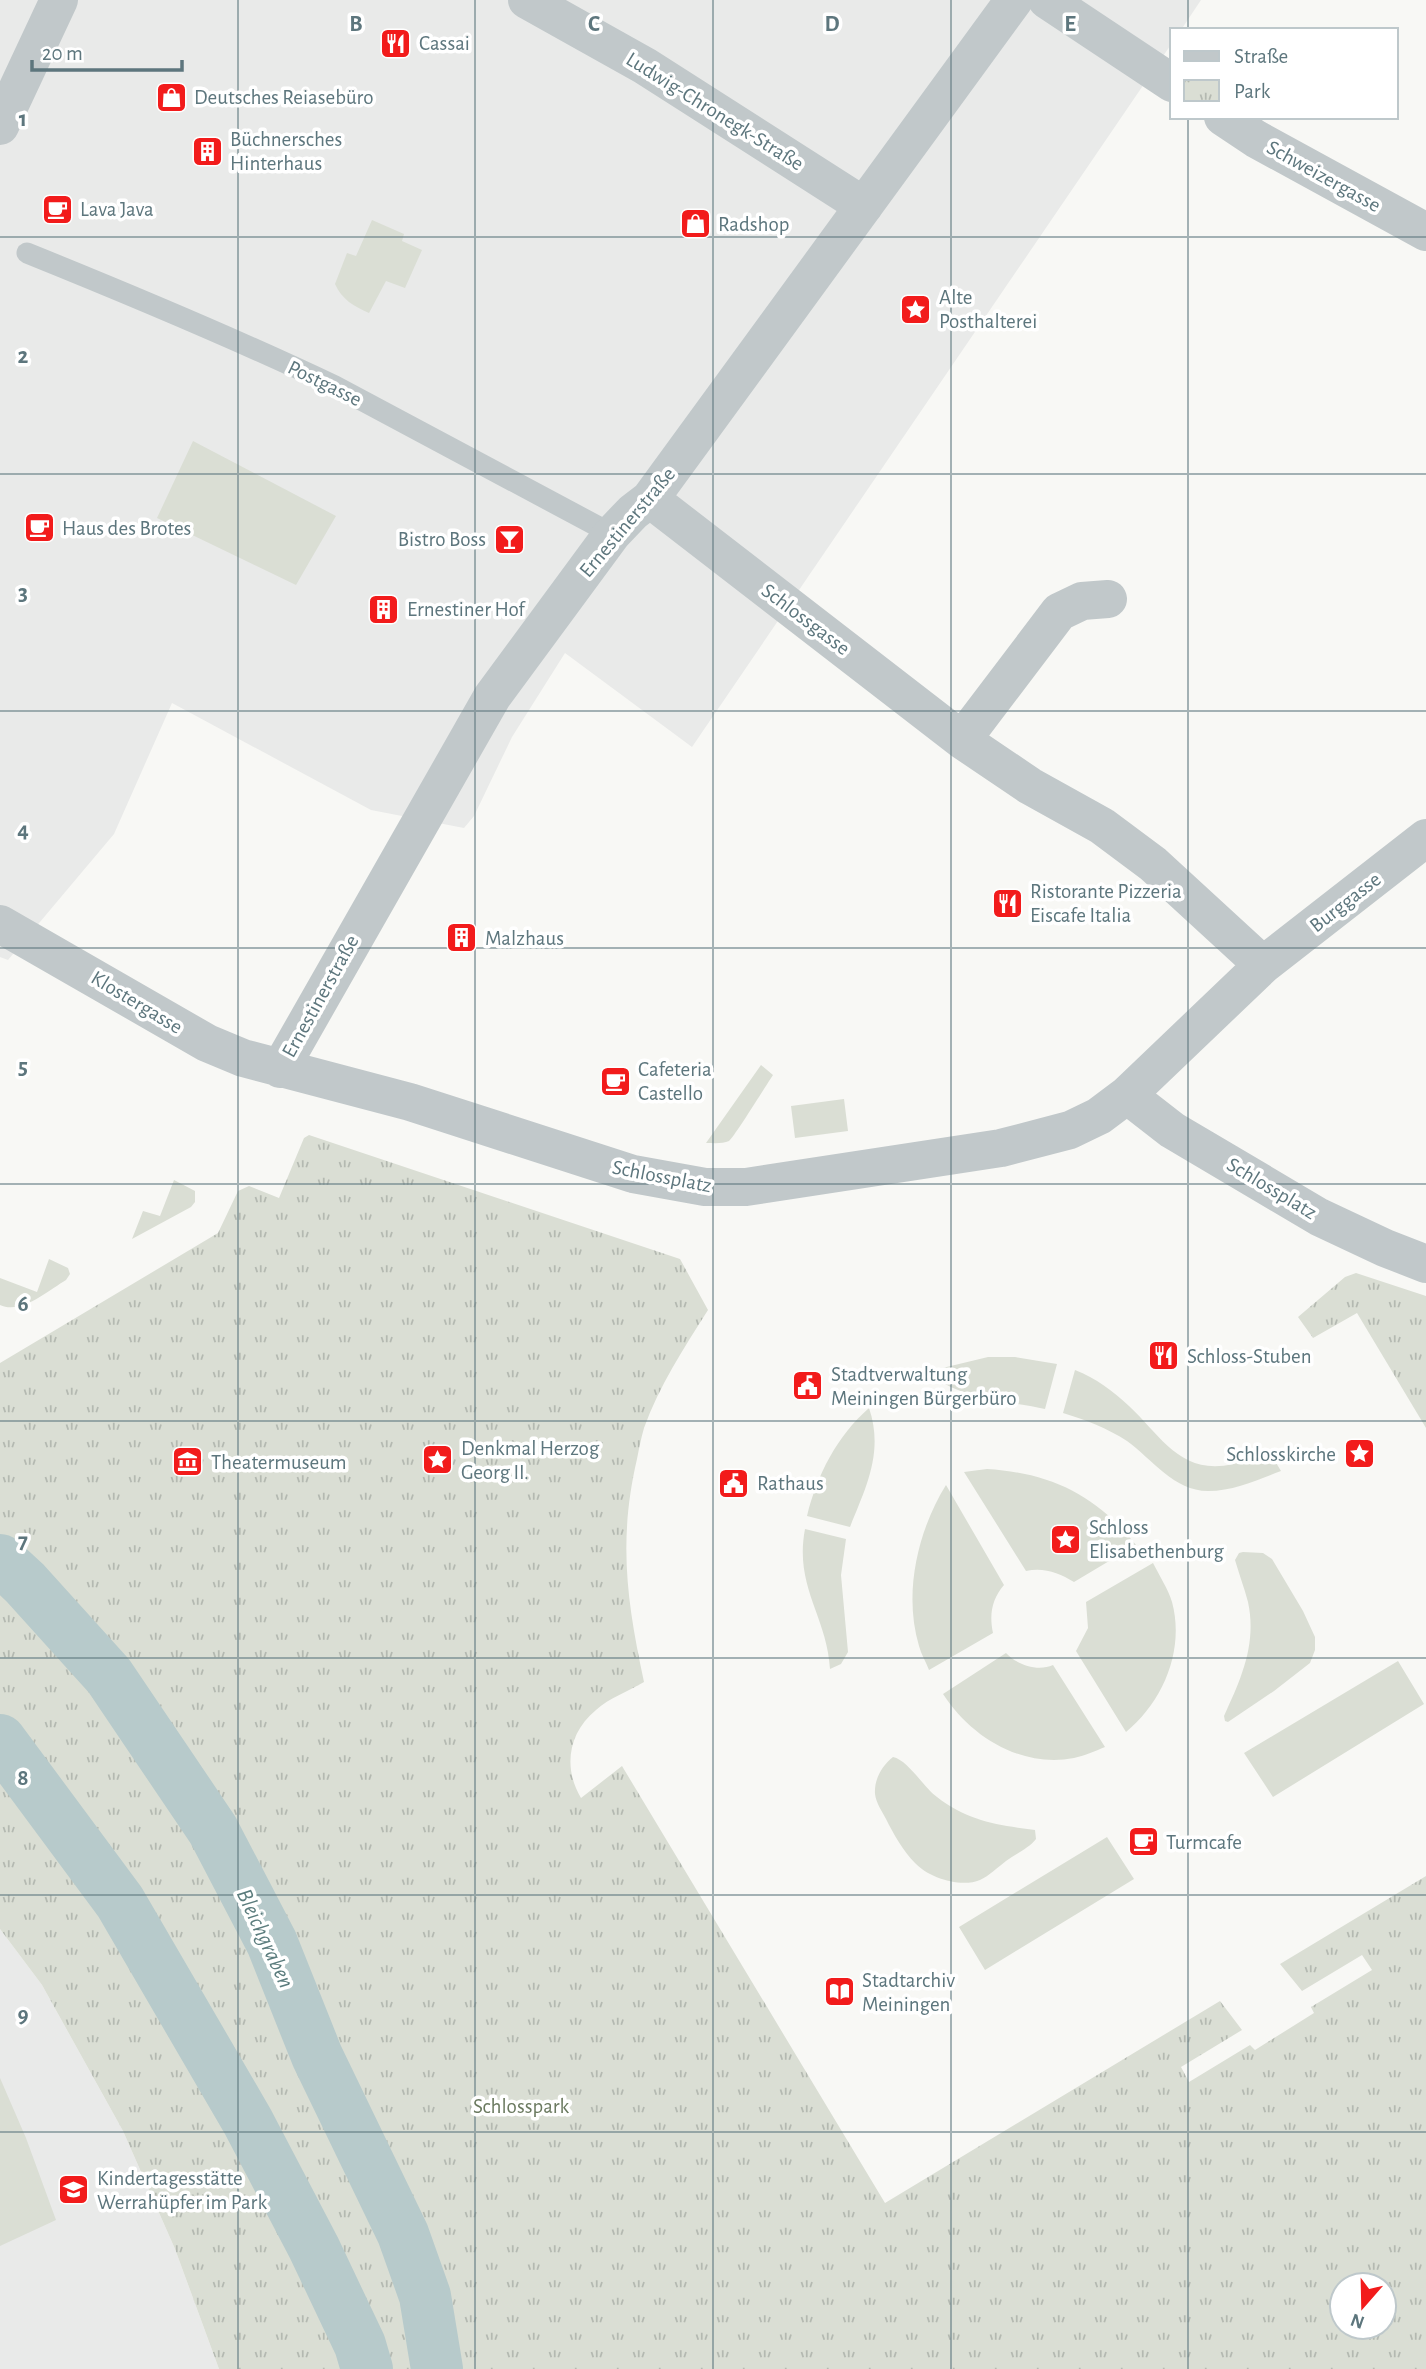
<svg xmlns="http://www.w3.org/2000/svg" width="1426" height="2369" font-family="'Alegreya Sans',sans-serif">
<style>
.built{fill:#e9eae9}
.green{fill:#daded4}
.park{fill:url(#park-tufts);fill-rule:evenodd}
.lines{fill:none;stroke-linecap:round;stroke-linejoin:round}
.canal{stroke:#b7cacb;stroke-width:52}
.lane{stroke:#c1c8ca;stroke-width:21}
.street{stroke:#c1c8ca;stroke-width:38}
.grid{fill:none;stroke:#5d767d;stroke-width:2;stroke-opacity:0.55}
.labels{text-anchor:middle;stroke-width:7;stroke-linejoin:round;paint-order:stroke}
.poi-label{font-size:21px;fill:#5d767d;stroke:#fff;text-anchor:start}
.street-label{font-size:21px;fill:#5d767d;stroke:#fff}
.park-label{font-size:21px;fill:#6b7a60;stroke:#fff}
.water-label{font-size:23px;font-style:italic;fill:#5b7c7d;stroke:#fff}
.grid-label{font-size:23px;text-anchor:middle;font-weight:bold;fill:#5d767d;stroke:#fff;stroke-width:7;stroke-linejoin:round;paint-order:stroke}
</style>
<defs>
<pattern id="park-tufts" width="24" height="20" patternUnits="userSpaceOnUse" patternTransform="scale(1.75)"><rect width="24" height="20" fill="#daded4"/><path d="M3 7l-1-3M5 7V3M7 7l1-3M15 17l-1-3M17 17v-4M19 17l1-3" fill="none" stroke="#b4b9b1"/></pattern>
</defs>
<rect width="100%" height="100%" fill="#f8f8f5"/>
<path class="built" d="M 0,0 L 1201,0 L 1181,30 L 1172,30 L 1172,43 L 692,747 L 565,653 L 512,737 L 474,816 L 464,828 L 371,810 L 172,703 L 114,834 L 8,960 L 0,957 Z
M 0,1929 L 42,1985 L 123,2131 L 175,2249 L 219,2369 L 0,2369 Z"/>
<path class="green" d="M 372,220 L 404,234 L 402,241 L 422,250 L 405,288 L 386,281 L 369,313 C 354,306 342,300 335,284 L 347,253 L 356,256 Z
M 193,441 L 336,516 L 296,585 L 157,518 Z
M 761,1065 L 773,1075 C 767,1084 733,1139 729,1141 C 723,1144 713,1143 706,1143 Z
M 844,1099 L 848,1131 L 795,1138 L 791,1106 Z
M 174,1180 L 195,1191 L 195,1202 L 191,1207 L 132,1239 L 143,1211 L 160,1216 Z
M 49,1259 L 68,1268 L 70,1274 L 66,1280 C 49,1290 21,1315 0,1305 L 0,1278 L 37,1292 Z
M 988,1357 L 1015,1357 L 1057,1364 L 1045,1409 C 1014,1402 949,1398 930,1371 Z
M 1075,1370 C 1096,1378 1113,1391 1129,1406 C 1161,1436 1181,1476 1233,1464 C 1245,1462 1257,1455 1269,1451 L 1281,1471 C 1257,1480 1234,1491 1208,1491 C 1174,1491 1152,1459 1127,1441 C 1107,1428 1086,1420 1063,1413 Z
M 869,1408 C 884,1452 866,1487 850,1527 L 807,1516 C 817,1475 837,1436 869,1408 Z
M 987,1469 C 1051,1473 1096,1495 1136,1545 L 1074,1582 C 1059,1573 1044,1567 1026,1571 L 964,1472 Z
M 946,1485 L 1004,1585 C 992,1599 989,1614 993,1633 L 929,1670 C 926,1662 921,1654 919,1646 C 903,1593 918,1530 946,1485 Z
M 805,1529 L 846,1539 L 841,1575 L 848,1652 L 841,1664 L 830,1669 C 827,1616 794,1587 805,1529 Z
M 1243,1552 L 1263,1553 L 1272,1559 L 1303,1611 L 1315,1637 L 1315,1650 L 1310,1663 L 1274,1691 L 1228,1722 L 1225,1721 L 1224,1716 C 1241,1679 1257,1644 1248,1602 C 1244,1587 1239,1574 1235,1560 L 1239,1553 Z
M 1153,1563 C 1159,1575 1168,1589 1172,1602 C 1185,1650 1163,1702 1126,1732 L 1076,1651 L 1088,1628 L 1086,1602 Z
M 1006,1653 C 1017,1665 1038,1672 1053,1665 L 1105,1747 C 1095,1751 1084,1756 1074,1758 C 1021,1768 971,1737 943,1694 Z
M 1398,1661 L 1424,1704 L 1273,1797 L 1244,1753 Z
M 893,1757 C 908,1760 924,1788 937,1797 C 968,1821 997,1825 1035,1830 L 1036,1839 C 1029,1848 1016,1854 1006,1861 C 998,1867 989,1876 980,1880 C 961,1888 929,1878 915,1863 C 903,1851 893,1833 886,1819 C 882,1811 876,1803 875,1794 C 874,1779 882,1766 893,1757 Z
M 1107,1837 L 1134,1879 L 985,1970 L 959,1927 Z
M 0,2078 L 26,2138 L 56,2220 L 0,2246 Z"/>
<path class="park" d="M 309,1135 L 680,1259 L 708,1310 C 684,1348 659,1386 644,1428 C 641,1438 639,1449 637,1459 C 618,1541 627,1602 644,1682 C 629,1691 609,1698 596,1710 C 568,1733 563,1768 581,1798 L 622,1766 L 885,2203 L 1220,2001 L 1242,2030 L 1181,2067 L 1189,2082 L 1250,2045 L 1255,2050 L 1314,2013 L 1311,2007 L 1372,1970 L 1362,1955 L 1302,1991 L 1280,1964 L 1426,1876 L 1426,2369 L 219,2369 L 175,2249 L 123,2131 L 42,1985 L 0,1929 L 0,1363 L 218,1233 L 238,1191 L 249,1186 L 279,1198 L 304,1138 ZM 1384,2285 L 1384,2327 L 1342,2327 L 1342,2285 Z
M 1356,1273 L 1426,1296 L 1426,1428 L 1357,1313 L 1313,1338 L 1298,1317 L 1345,1277 Z"/>
<g class="lines">
<path class="canal" d="M 0,1560 L 25,1583 L 109,1676 L 213,1830 L 272,1943 L 317,2056 L 403,2234 L 425,2296 L 437,2369
M 0,1740 L 120,1902 L 248,2122 L 314,2248 L 360,2345 L 367,2369"/>
<path class="lane" d="M 27,253 C 131,295 234,338 335,386 L 612,534"/>
<path class="street" d="M 527,0 L 645,66 L 864,206
M 1047,0 L 1172,83
M 1223,117 L 1256,139 L 1426,232
M 0,126 L 59,0
M 650,499 L 962,740 L 1030,786 L 1102,826 L 1153,864 L 1263,965
M 962,740 L 1059,612 L 1082,601 L 1108,599
M 0,924 L 207,1043 L 243,1058 L 410,1102 L 633,1174 L 705,1187 L 746,1187 L 1001,1148 L 1070,1130 L 1099,1116 L 1127,1095 L 1263,965 L 1426,838
M 280,1069 L 492,697 L 612,534 L 633,512 L 650,499 L 1014,0
M 1127,1095 L 1172,1130 L 1319,1217 L 1385,1248 L 1426,1264"/>
</g>
<path class="grid" d="M 238,0 L 238,2369M 475,0 L 475,2369M 713,0 L 713,2369M 951,0 L 951,2369M 1188,0 L 1188,30M 1188,117 L 1188,2369M 0,237 L 1426,237M 0,474 L 1426,474M 0,711 L 1426,711M 0,948 L 1426,948M 0,1184 L 1426,1184M 0,1421 L 1426,1421M 0,1658 L 1426,1658M 0,1895 L 1426,1895M 0,2132 L 1426,2132"/>
<defs>
<symbol id="restaurant-square" viewBox="-11 -11 22 22"><rect x="-9" y="-9" width="18" height="18" rx="4" fill="#f21b1b" stroke="#fff"/><path d="M-5-6h1v4h1v-4h1v4h1v-4h1v5L-1.5 .5V6h-2V.5L-5-1ZM5-6V6H3V1.5H1.5Q1.5-4 5-6Z" fill="#fff"/></symbol>
<symbol id="shop-square" viewBox="-11 -11 22 22"><rect x="-9" y="-9" width="18" height="18" rx="4" fill="#f21b1b" stroke="#fff"/><path d="M-5-2.5h2.3a2.7 3.5 0 0 1 5.4 0H5L5.5 6h-11ZM-1.5-2.5h3a1.5 2.3 0 0 0-3 0Z" fill="#fff"/></symbol>
<symbol id="building-square" viewBox="-11 -11 22 22"><rect x="-9" y="-9" width="18" height="18" rx="4" fill="#f21b1b" stroke="#fff"/><path d="M-4-6H4V6H1V3H-1V6H-4ZM-2.5-4.3h1.7v1.8h-1.7ZM.8-4.3h1.7v1.8H.8ZM-2.5-1h1.7V.8h-1.7ZM.8-1h1.7V.8H.8Z" fill="#fff"/></symbol>
<symbol id="cafe-square" viewBox="-11 -11 22 22"><rect x="-9" y="-9" width="18" height="18" rx="4" fill="#f21b1b" stroke="#fff"/><path d="M-5.5-4.5H6V0H3Q3 3.5 0 3.5H-2.5Q-5.5 3.5-5.5 0ZM3-3.2v2h1.7v-2ZM-6 4.5H4V6H-6Z" fill="#fff"/></symbol>
<symbol id="sight-square" viewBox="-11 -11 22 22"><rect x="-9" y="-9" width="18" height="18" rx="4" fill="#f21b1b" stroke="#fff"/><path d="M0-6L1.8-2.2L6-1.7L2.9 1.2L3.7 5.4L0 3.3L-3.7 5.4L-2.9 1.2L-6-1.7L-1.8-2.2Z" fill="#fff"/></symbol>
<symbol id="bar-square" viewBox="-11 -11 22 22"><rect x="-9" y="-9" width="18" height="18" rx="4" fill="#f21b1b" stroke="#fff"/><path d="M-6-5H6L.8 .8V4.5H3.5V6h-7V4.5H-.8V.8Z" fill="#fff"/></symbol>
<symbol id="civic-square" viewBox="-11 -11 22 22"><rect x="-9" y="-9" width="18" height="18" rx="4" fill="#f21b1b" stroke="#fff"/><path d="M-.6-6.5H3V-4.5H.6V-3L4-1V1h2V6H-6V1h2V-1L-.6-3ZM-1.2 2.5V6h2.4V2.5Z" fill="#fff"/></symbol>
<symbol id="museum-square" viewBox="-11 -11 22 22"><rect x="-9" y="-9" width="18" height="18" rx="4" fill="#f21b1b" stroke="#fff"/><path d="M0-6L6-3V-2H-6V-3ZM-5-1h2V3h-2ZM-1-1h2V3h-2ZM3-1h2V3H3ZM-6 4H6V6H-6Z" fill="#fff"/></symbol>
<symbol id="library-square" viewBox="-11 -11 22 22"><rect x="-9" y="-9" width="18" height="18" rx="4" fill="#f21b1b" stroke="#fff"/><path d="M-6-4Q-3-5.5-.7-3.5V5Q-3 3-6 4ZM6-4Q3-5.5 .7-3.5V5Q3 3 6 4Z" fill="#fff"/></symbol>
<symbol id="school-square" viewBox="-11 -11 22 22"><rect x="-9" y="-9" width="18" height="18" rx="4" fill="#f21b1b" stroke="#fff"/><path d="M0-5L7-2L0 1L-7-2ZM-4 1L0 2.5L4 1V4Q0 6-4 4Z" fill="#fff"/></symbol>
</defs>
<g fill-rule="evenodd">
<use href="#restaurant-square" x="378" y="26" width="35" height="35"/>
<use href="#shop-square" x="154" y="80" width="35" height="35"/>
<use href="#building-square" x="190" y="134" width="35" height="35"/>
<use href="#cafe-square" x="40" y="192" width="35" height="35"/>
<use href="#shop-square" x="678" y="206" width="35" height="35"/>
<use href="#sight-square" x="898" y="292" width="35" height="35"/>
<use href="#cafe-square" x="22" y="510" width="35" height="35"/>
<use href="#bar-square" x="492" y="522" width="35" height="35"/>
<use href="#building-square" x="366" y="592" width="35" height="35"/>
<use href="#restaurant-square" x="990" y="886" width="35" height="35"/>
<use href="#building-square" x="444" y="920" width="35" height="35"/>
<use href="#cafe-square" x="598" y="1064" width="35" height="35"/>
<use href="#restaurant-square" x="1146" y="1338" width="35" height="35"/>
<use href="#civic-square" x="790" y="1368" width="35" height="35"/>
<use href="#sight-square" x="1342" y="1436" width="35" height="35"/>
<use href="#sight-square" x="420" y="1442" width="35" height="35"/>
<use href="#museum-square" x="170" y="1444" width="35" height="35"/>
<use href="#civic-square" x="716" y="1466" width="35" height="35"/>
<use href="#sight-square" x="1048" y="1522" width="35" height="35"/>
<use href="#cafe-square" x="1126" y="1824" width="35" height="35"/>
<use href="#library-square" x="822" y="1974" width="35" height="35"/>
<use href="#school-square" x="56" y="2172" width="35" height="35"/>
</g>
<g class="labels">
<g class="poi-label">
<text x="419" y="50">Cassai</text>
<text x="194" y="104">Deutsches Reiasebüro</text>
<text x="230" y="146">Büchnersches<tspan x="230" dy="24">Hinterhaus</tspan></text>
<text x="80" y="216">Lava Java</text>
<text x="718" y="231">Radshop</text>
<text x="939" y="304">Alte<tspan x="939" dy="24">Posthalterei</tspan></text>
<text x="62" y="535">Haus des Brotes</text>
<text x="486" y="546" text-anchor="end">Bistro Boss</text>
<text x="407" y="616">Ernestiner Hof</text>
<text x="1030" y="898">Ristorante Pizzeria<tspan x="1030" dy="24">Eiscafe Italia</tspan></text>
<text x="485" y="945">Malzhaus</text>
<text x="638" y="1076">Cafeteria<tspan x="638" dy="24">Castello</tspan></text>
<text x="1187" y="1363">Schloss-Stuben</text>
<text x="831" y="1381">Stadtverwaltung<tspan x="831" dy="24">Meiningen Bürgerbüro</tspan></text>
<text x="461" y="1455">Denkmal Herzog<tspan x="461" dy="24">Georg II.</tspan></text>
<text x="1336" y="1461" text-anchor="end">Schlosskirche</text>
<text x="211" y="1469">Theatermuseum</text>
<text x="757" y="1490">Rathaus</text>
<text x="1089" y="1534">Schloss<tspan x="1089" dy="24">Elisabethenburg</tspan></text>
<text x="1166" y="1849">Turmcafe</text>
<text x="862" y="1987">Stadtarchiv<tspan x="862" dy="24">Meiningen</tspan></text>
<text x="97" y="2185">Kindertagesstätte<tspan x="97" dy="24">Werrahüpfer im Park</tspan></text>
</g>
<g class="street-label">
<text transform="translate(715 111) rotate(32)" y="7">Ludwig-Chronegk-Straße</text>
<text transform="translate(1324 176) rotate(29)" y="7">Schweizergasse</text>
<text transform="translate(325 383) rotate(26)" y="7">Postgasse</text>
<text transform="translate(627 522) rotate(-50)" y="7">Ernestinerstraße</text>
<text transform="translate(806 619) rotate(37)" y="7">Schlossgasse</text>
<text transform="translate(1345 902) rotate(-38)" y="7">Burggasse</text>
<text transform="translate(320 996) rotate(-61)" y="7">Ernestinerstraße</text>
<text transform="translate(137 1002) rotate(31)" y="7">Klostergasse</text>
<text transform="translate(662 1176) rotate(11)" y="7">Schlossplatz</text>
<text transform="translate(1272 1188) rotate(31)" y="7">Schlossplatz</text>
</g>
<g class="park-label">
<text x="521" y="2113">Schlosspark</text>
</g>
<g class="water-label">
<text transform="translate(266 1938) rotate(65)" y="8">Bleichgraben</text>
</g>
</g>
<g class="grid-label">
<text x="356" y="31">B</text>
<text x="594" y="31">C</text>
<text x="832" y="31">D</text>
<text x="1070" y="31">E</text>
<text x="23" y="126">1</text>
<text x="23" y="363">2</text>
<text x="23" y="600">3</text>
<text x="23" y="837">4</text>
<text x="23" y="1074">5</text>
<text x="23" y="1311">6</text>
<text x="23" y="1548">7</text>
<text x="23" y="1785">8</text>
<text x="23" y="2022">9</text>
</g>
<rect x="1170" y="28" width="228" height="91" fill="#ffffff" stroke="#bec8cb" stroke-width="2"/>
<rect x="1184" y="51" width="35" height="10" fill="#c1c8ca" stroke="#bec8cb" stroke-width="2"/>
<text x="1234" y="63" font-size="21" fill="#5d767d">Straße</text>
<rect x="1184" y="80" width="35" height="21" fill="url(#park-tufts)" stroke="#bec8cb" stroke-width="2"/>
<text x="1234" y="98" font-size="21" fill="#5d767d">Park</text>
<g transform="translate(1363 2306) rotate(200)"><circle r="33" fill="#ffffff" stroke="#bec8cb" stroke-width="2"/>
<path d="M0-5L12 26L0 18L-12 26Z" fill="#f21b1b"/>
<text y="-10" font-size="19" font-weight="bold" text-anchor="middle" fill="#5d767d">N</text>
</g>
<path d="M32 60v10h150v-10" fill="none" stroke="#5d767d" stroke-width="3.5"/>
<text x="42" y="60" font-size="21" fill="#5d767d" stroke="#ffffff" stroke-width="5" paint-order="stroke">20 m</text>
</svg>
